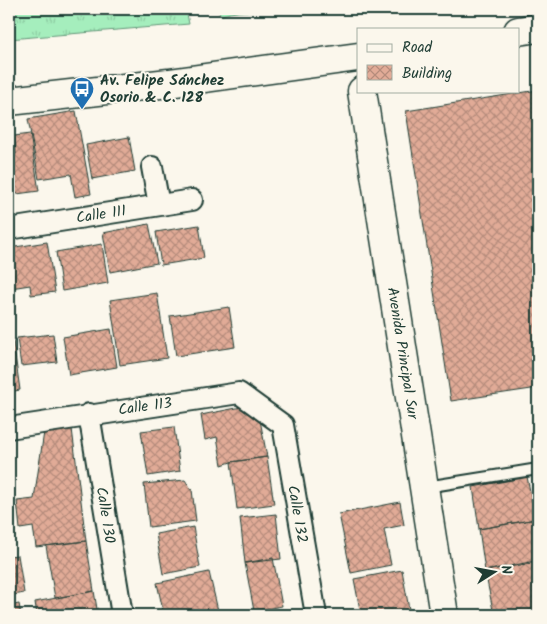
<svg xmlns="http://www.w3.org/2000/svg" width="547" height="624" font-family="Kalam,sans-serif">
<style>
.grass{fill:url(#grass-tufts);stroke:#629678}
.building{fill:url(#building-cross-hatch);stroke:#1f3d34}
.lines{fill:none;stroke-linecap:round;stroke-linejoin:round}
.lane-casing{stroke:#1f3d34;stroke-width:14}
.street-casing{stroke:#1f3d34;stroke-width:24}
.secondary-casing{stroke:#1f3d34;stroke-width:31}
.lane{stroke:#fbf7ec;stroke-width:10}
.street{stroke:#fbf7ec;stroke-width:20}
.secondary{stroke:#fbf7ec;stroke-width:28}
.labels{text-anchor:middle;stroke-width:4;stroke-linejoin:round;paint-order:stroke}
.poi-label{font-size:15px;font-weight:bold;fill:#1f3d34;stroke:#fbf7ec;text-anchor:start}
.street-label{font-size:15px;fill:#1f3d34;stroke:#fbf7ec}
</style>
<defs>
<pattern id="grass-tufts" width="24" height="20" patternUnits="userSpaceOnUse" patternTransform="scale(1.25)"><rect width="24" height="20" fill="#a5eebd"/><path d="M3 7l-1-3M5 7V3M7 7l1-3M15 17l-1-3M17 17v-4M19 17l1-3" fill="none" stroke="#8ecda3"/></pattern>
<pattern id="building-cross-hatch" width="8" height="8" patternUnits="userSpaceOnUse" patternTransform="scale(1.25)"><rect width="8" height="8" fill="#e1ab97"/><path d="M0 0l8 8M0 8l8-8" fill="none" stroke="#b68c7c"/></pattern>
</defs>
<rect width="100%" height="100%" fill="#fbf7ec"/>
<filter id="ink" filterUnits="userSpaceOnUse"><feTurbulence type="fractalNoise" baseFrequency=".02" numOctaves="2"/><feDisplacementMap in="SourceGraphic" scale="10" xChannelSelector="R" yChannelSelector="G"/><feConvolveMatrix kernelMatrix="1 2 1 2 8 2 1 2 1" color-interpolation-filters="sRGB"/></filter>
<g filter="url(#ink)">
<path class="grass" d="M 9,9 L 186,9 L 189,24 L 9,39 Z
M 214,9 L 289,9 C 266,14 244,8 222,15 Z"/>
<path class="building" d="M 538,90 L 538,388 L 451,401 L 406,111 Z
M 76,111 L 91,194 L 75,197 L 71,174 L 39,179 L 28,119 Z
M 30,134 L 39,191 L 9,195 L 9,155 L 16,154 L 14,136 Z
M 129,137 L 135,171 L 92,179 L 86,145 Z
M 149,224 L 157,263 L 110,272 L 103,233 Z
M 199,225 L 204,258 L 161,265 L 156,232 Z
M 47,242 L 55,292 L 31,295 L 30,285 L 11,288 L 9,248 Z
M 102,244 L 108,283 L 62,291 L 56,252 Z
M 157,293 L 167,358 L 120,365 L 110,300 Z
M 229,307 L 235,347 L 176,356 L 170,316 Z
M 111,329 L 117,367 L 69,375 L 63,337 Z
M 53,334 L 57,362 L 21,366 L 17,338 Z
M 9,341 L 13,341 L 20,390 L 9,392 Z
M 257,404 L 267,457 L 231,462 L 222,465 L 217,437 L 205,440 L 201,415 Z
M 174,427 L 180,471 L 148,476 L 141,431 Z
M 72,429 L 86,541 L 36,547 L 33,527 L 20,529 L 17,501 L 34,499 L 44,432 Z
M 267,457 L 274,504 L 237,509 L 231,462 Z
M 527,477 L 536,519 L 479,529 L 473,487 Z
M 185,480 L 192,490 L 196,521 L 149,527 L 144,484 Z
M 400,502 L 404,525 L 384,529 L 391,565 L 351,573 L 339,514 Z
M 276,514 L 281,559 L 245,563 L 240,518 Z
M 536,519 L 538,562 L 485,571 L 479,529 Z
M 193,527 L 200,567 L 163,574 L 156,534 Z
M 86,541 L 94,591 L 55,598 L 46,546 Z
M 18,555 L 24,593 L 9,596 L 9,556 Z
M 273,558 L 282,606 L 254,611 L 245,563 Z
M 535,561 L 538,581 L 538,610 L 510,615 L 494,615 L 485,571 Z
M 402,570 L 410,615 L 361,615 L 354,579 Z
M 209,572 L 219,615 L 164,615 L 157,583 Z
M 94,591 L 98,615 L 37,615 L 35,602 Z
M 19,604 L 21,615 L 9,615 L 9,606 Z
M 538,610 L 538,615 L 510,615 Z"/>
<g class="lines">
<defs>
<path id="lane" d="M 426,487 L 538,469"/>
<path id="street" d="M 152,167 L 159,205
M 9,229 L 192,200
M 89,414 L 122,615
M 9,428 L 239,393 L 283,425 L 316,615"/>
<path id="secondary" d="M 518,31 L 538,28
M 362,91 L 444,615
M 9,101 L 169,83 L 358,57"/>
</defs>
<use href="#lane" class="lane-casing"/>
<use href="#street" class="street-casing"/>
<use href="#secondary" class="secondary-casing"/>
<use href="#lane" class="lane"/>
<use href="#street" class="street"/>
<use href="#secondary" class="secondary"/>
</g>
</g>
<defs>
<symbol id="bus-pin" viewBox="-11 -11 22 30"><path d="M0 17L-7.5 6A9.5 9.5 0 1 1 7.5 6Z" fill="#1f6fb2" stroke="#fbf7ec"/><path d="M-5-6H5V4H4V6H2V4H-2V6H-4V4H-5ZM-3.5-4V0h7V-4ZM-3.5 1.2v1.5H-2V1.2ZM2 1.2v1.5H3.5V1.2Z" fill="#fff"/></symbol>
</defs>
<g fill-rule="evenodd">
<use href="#bus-pin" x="68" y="75" width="28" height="38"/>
</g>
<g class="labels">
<g class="poi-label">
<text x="100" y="85">Av. Felipe Sánchez<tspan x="100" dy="17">Osorio &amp; C. 128</tspan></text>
</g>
<g class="street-label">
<text transform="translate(101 214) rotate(-9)" y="5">Calle 111</text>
<text transform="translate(403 353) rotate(81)" y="5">Avenida Principal Sur</text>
<text transform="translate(145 406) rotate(-8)" y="5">Calle 113</text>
<text transform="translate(298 514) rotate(80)" y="5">Calle 132</text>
<text transform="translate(106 515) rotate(81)" y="5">Calle 130</text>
</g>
</g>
<rect width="547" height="624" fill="none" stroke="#fbf7ec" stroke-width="30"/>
<rect x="15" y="15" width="517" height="594" fill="none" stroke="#1f3d34" stroke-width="2" filter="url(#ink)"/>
<rect x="357" y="28" width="162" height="65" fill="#fbf7ec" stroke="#a3ada2"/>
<rect x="367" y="44" width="25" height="8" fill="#fbf7ec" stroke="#a3ada2"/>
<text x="402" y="52" font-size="15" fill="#1f3d34">Road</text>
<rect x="367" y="65" width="25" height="15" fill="url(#building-cross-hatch)" stroke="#a3ada2"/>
<text x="402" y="78" font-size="15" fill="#1f3d34">Building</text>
<g transform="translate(494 572) rotate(79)" stroke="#fbf7ec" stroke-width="4" paint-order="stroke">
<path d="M0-4L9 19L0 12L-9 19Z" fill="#1f3d34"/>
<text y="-8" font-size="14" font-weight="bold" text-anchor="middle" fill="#1f3d34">N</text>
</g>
</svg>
